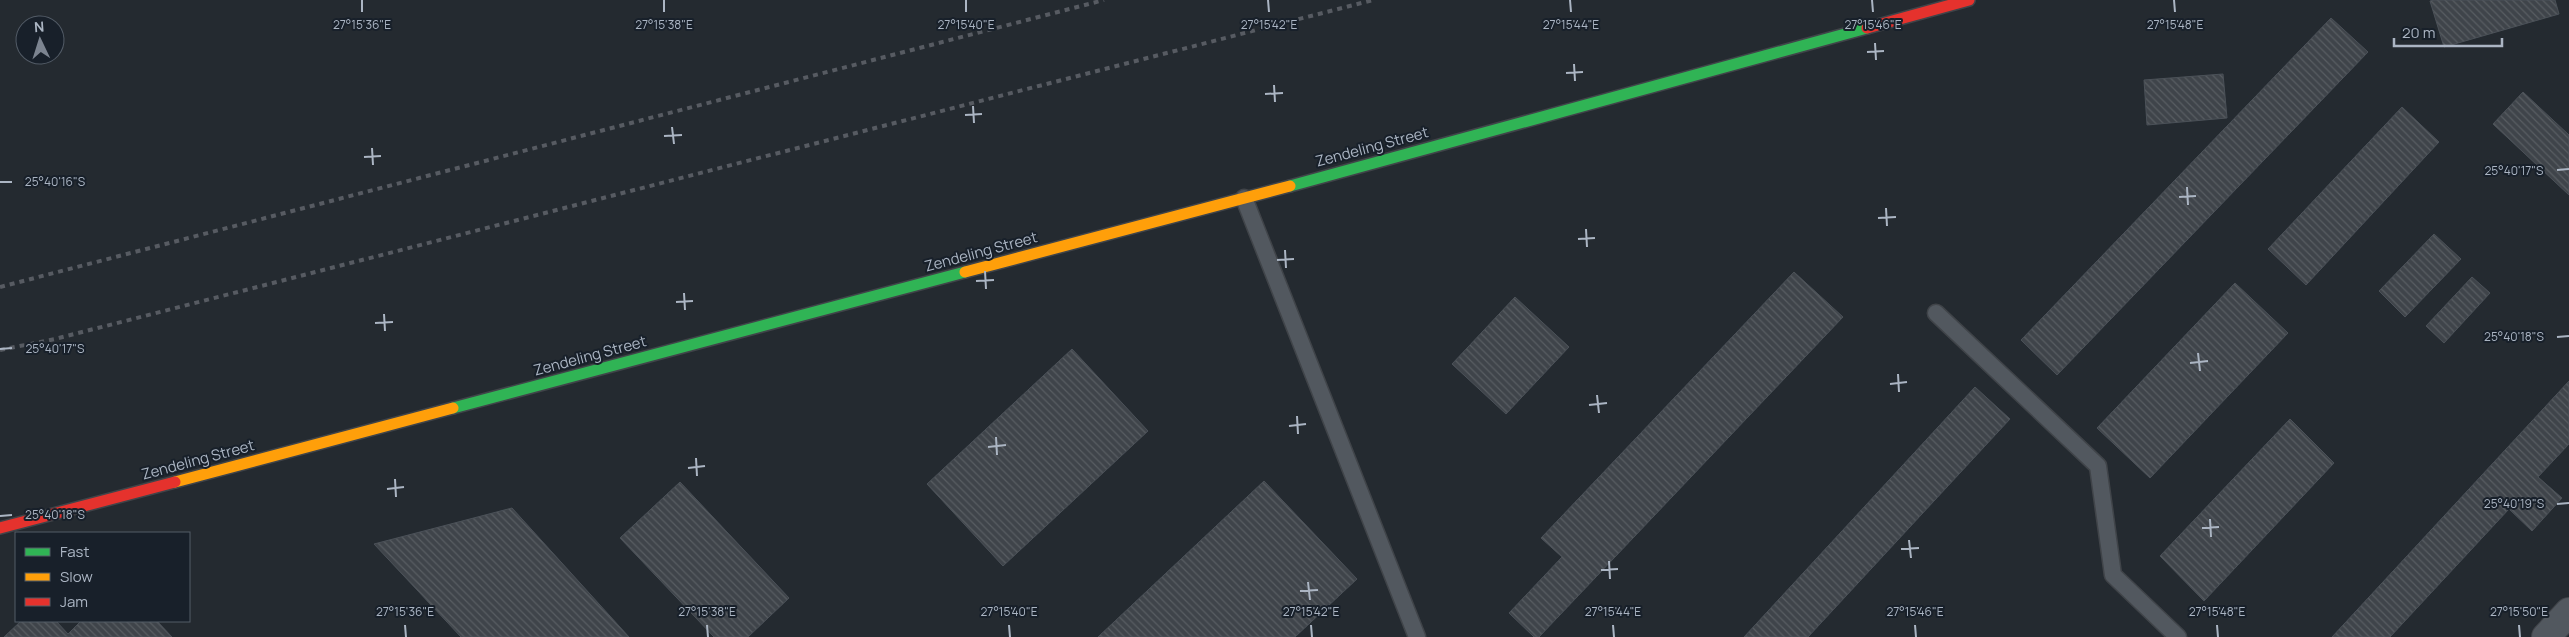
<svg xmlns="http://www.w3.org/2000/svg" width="2569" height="637" font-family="Manrope,sans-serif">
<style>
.building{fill:url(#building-back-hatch);stroke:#4b5158}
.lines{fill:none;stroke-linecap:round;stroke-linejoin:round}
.lane-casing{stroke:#404449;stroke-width:19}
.street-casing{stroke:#404449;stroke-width:30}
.fast-casing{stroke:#404449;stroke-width:14}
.slow-casing{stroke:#404449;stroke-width:14}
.jam-casing{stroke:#404449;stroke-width:14}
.lane{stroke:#52585f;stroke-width:16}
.street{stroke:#52585f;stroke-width:28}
.fast{stroke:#30b455;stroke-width:11}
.slow{stroke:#ff9f0a;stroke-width:11}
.jam{stroke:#e5322d;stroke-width:11}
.rail{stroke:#575b62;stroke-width:4;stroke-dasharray:5 5;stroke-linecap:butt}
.ticks{fill:none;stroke:#abb5c3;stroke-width:2}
.labels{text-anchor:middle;stroke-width:4;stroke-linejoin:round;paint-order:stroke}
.street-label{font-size:15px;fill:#abb5c3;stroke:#18202a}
.ticks-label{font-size:12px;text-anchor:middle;fill:#abb5c3;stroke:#18202a;stroke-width:4;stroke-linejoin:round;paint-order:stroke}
</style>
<defs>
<pattern id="building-back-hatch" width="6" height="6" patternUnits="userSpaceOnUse" patternTransform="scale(1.25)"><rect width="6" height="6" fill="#3f444a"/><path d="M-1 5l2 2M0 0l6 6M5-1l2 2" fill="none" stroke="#585d62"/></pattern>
</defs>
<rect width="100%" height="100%" fill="#242a30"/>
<path class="building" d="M 2434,0 L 2555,0 L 2559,14 L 2444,47 L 2430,1 Z
M 2331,18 L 2368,52 L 2057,375 L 2021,340 Z
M 2223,74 L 2227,118 L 2147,125 L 2144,80 Z
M 2523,92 L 2569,135 L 2569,195 L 2493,124 Z
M 2402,107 L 2439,142 L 2306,285 L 2268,249 Z
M 2434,234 L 2461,259 L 2405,317 L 2379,291 Z
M 1794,272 L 1843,317 L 1539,637 L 1534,637 L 1509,613 L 1562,557 L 1541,538 Z
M 2472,277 L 2490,293 L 2444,343 L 2426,326 Z
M 2235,283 L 2288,333 L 2150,478 L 2097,428 Z
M 1515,297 L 1569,347 L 1506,414 L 1452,364 Z
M 1072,349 L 1148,431 L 1003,566 L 927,484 Z
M 2569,381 L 2569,444 L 2538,477 L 2562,498 L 2532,531 L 2509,509 L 2390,637 L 2332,637 Z
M 1975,387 L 2010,419 L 1808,637 L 1744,637 Z
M 2290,419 L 2334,463 L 2204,601 L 2160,556 Z
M 1264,481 L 1357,579 L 1295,637 L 1098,637 Z
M 680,482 L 789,598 L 748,637 L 714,637 L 620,538 Z
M 512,508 L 629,637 L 461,637 L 374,544 Z
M 21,621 L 56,621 L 68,634 L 81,621 L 157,621 L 172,637 L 4,637 Z"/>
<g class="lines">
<defs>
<path id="lane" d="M 1244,198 L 1417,637
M 1936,313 L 2098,466 L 2113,575 L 2178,637"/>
<path id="street" d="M 2546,637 L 2569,612"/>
<path id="fast" d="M 1290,186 L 1867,28
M 453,408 L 965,272"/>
<path id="slow" d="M 965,272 L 1290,186
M 175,482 L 453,408"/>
<path id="jam" d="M 1867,28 L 1969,0
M 0,528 L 175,482"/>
</defs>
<use href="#lane" class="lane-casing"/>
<use href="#street" class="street-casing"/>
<use href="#fast" class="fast-casing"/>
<use href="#slow" class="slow-casing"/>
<use href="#jam" class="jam-casing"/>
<use href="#lane" class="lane"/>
<use href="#street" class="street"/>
<use href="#fast" class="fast"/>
<use href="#slow" class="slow"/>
<use href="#jam" class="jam"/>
<path class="rail" d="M 0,287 L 1104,0
M 0,350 L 55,339 L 1373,0"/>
</g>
<path class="ticks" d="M 362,0 L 362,12M 664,0 L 664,12M 966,0 L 966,12M 1268,0 L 1269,12M 1570,0 L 1571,12M 1872,0 L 1873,12M 2174,0 L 2175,12M 1875,43 L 1876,60M 1867,52 L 1884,51M 1574,64 L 1575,81M 1566,73 L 1583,72M 1274,85 L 1275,102M 1265,94 L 1283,93M 973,106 L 974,123M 965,115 L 982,114M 672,127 L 674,144M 664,136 L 682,135M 372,148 L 373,165M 364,157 L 381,156M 2557,170 L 2569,169M 0,182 L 12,182M 2187,187 L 2188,205M 2179,197 L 2196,196M 1886,208 L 1887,226M 1878,218 L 1896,217M 1586,229 L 1587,247M 1578,239 L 1595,238M 1285,250 L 1286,268M 1277,260 L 1294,259M 985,271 L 986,289M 976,281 L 994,280M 684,293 L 685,310M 676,302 L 693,301M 384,314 L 385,331M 375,323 L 393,322M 2557,337 L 2569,336M 0,349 L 12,348M 2198,353 L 2200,371M 2190,363 L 2208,361M 1898,374 L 1899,392M 1890,384 L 1907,382M 1597,395 L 1599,413M 1589,405 L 1607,403M 1297,416 L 1298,434M 1289,426 L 1306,424M 996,437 L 997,455M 988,447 L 1006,445M 696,458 L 697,476M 688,468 L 705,466M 395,479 L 396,497M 387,489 L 404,487M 2557,504 L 2569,503M 0,516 L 12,515M 2210,519 L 2211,537M 2202,528 L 2219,527M 1909,540 L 1911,558M 1901,549 L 1919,548M 1609,561 L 1610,579M 1601,570 L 1618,569M 1308,582 L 1310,600M 1300,591 L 1318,590M 405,625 L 406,637M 707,625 L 708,637M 1009,625 L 1010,637M 1311,625 L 1312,637M 1613,625 L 1614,637M 1915,625 L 1916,637M 2217,625 L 2218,637M 2519,625 L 2520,637"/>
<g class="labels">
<g class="street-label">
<text transform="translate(1372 147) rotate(-15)" y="5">Zendeling Street</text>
<text transform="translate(981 252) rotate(-15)" y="5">Zendeling Street</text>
<text transform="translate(590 356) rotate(-15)" y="5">Zendeling Street</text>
<text transform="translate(198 460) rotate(-15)" y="5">Zendeling Street</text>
</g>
</g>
<g class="ticks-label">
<text x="362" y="29">27°15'36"E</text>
<text x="664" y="29">27°15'38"E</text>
<text x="966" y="29">27°15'40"E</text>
<text x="1269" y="29">27°15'42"E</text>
<text x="1571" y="29">27°15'44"E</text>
<text x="1873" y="29">27°15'46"E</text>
<text x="2175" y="29">27°15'48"E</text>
<text x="2514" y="175">25°40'17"S</text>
<text x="55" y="186">25°40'16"S</text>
<text x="2514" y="341">25°40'18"S</text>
<text x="55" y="353">25°40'17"S</text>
<text x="2514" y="508">25°40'19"S</text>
<text x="55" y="519">25°40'18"S</text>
<text x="405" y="616">27°15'36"E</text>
<text x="707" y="616">27°15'38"E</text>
<text x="1009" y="616">27°15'40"E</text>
<text x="1311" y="616">27°15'42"E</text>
<text x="1613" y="616">27°15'44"E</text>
<text x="1915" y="616">27°15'46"E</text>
<text x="2217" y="616">27°15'48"E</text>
<text x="2519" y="616">27°15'50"E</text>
</g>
<rect x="15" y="532" width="175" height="90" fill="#18202a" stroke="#535c67"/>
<rect x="25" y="548" width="25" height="8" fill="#30b455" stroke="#535c67"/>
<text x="60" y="557" font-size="15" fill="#abb5c3">Fast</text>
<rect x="25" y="573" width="25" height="8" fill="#ff9f0a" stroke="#535c67"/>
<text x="60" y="582" font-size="15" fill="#abb5c3">Slow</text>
<rect x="25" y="598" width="25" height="8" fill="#e5322d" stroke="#535c67"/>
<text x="60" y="607" font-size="15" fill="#abb5c3">Jam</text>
<g transform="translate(40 40) rotate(356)"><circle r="24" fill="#18202a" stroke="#535c67"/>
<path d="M0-4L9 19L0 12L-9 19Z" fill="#7c8490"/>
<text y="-8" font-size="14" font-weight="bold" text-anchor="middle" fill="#abb5c3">N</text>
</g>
<path d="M2394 38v8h108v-8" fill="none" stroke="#abb5c3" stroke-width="2.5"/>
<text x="2402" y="38" font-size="15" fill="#abb5c3" stroke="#18202a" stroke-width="4" paint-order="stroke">20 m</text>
</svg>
